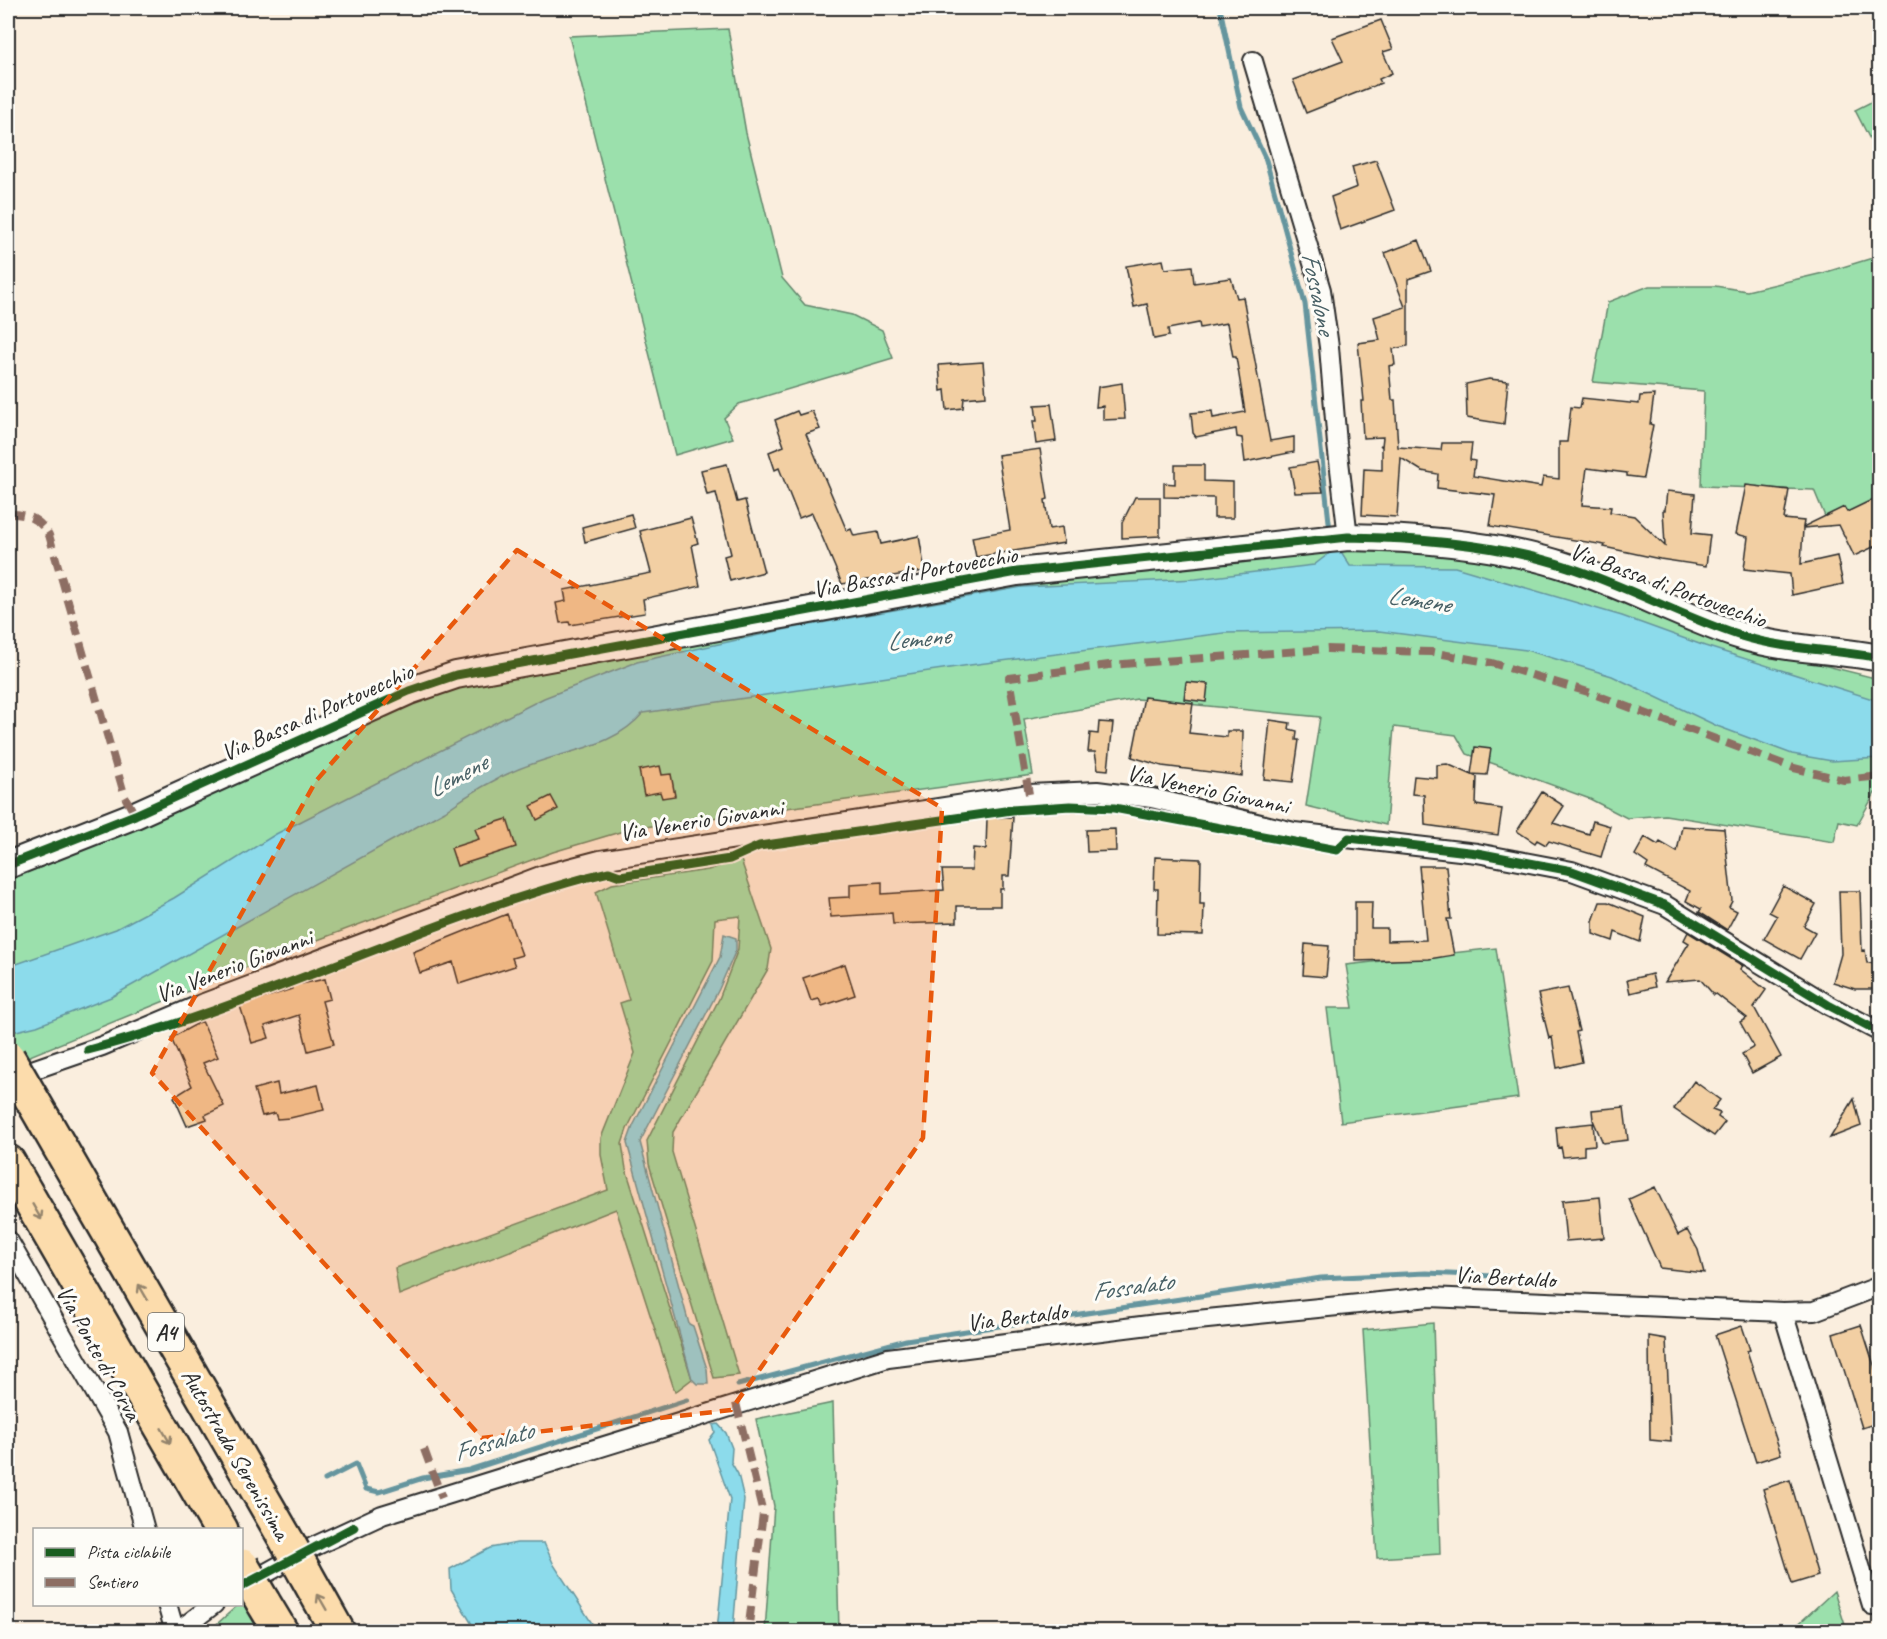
<svg xmlns="http://www.w3.org/2000/svg" width="1887" height="1639" font-family="Caveat,sans-serif">
<style>
.green{fill:#9be0ac;stroke:#63866c;stroke-width:1.5}
.water{fill:#8cdbeb;stroke:#65959e;stroke-width:1.5}
.lines{fill:none;stroke-linecap:round;stroke-linejoin:round}
.stream{stroke:#65959e;stroke-width:5}
.building{fill:#f2cfa3;stroke:#2b2b2b;stroke-width:1.5}
.street-casing{stroke:#2b2b2b;stroke-width:22}
.secondary-casing{stroke:#2b2b2b;stroke-width:30}
.highway-casing{stroke:#2b2b2b;stroke-width:38}
.street{stroke:#fdfcf7;stroke-width:18}
.secondary{stroke:#fdfcf7;stroke-width:26}
.highway{stroke:#fcdcac;stroke-width:33}
.highway-bridge-casing{stroke:#2b2b2b;stroke-width:38;stroke-linecap:butt}
.highway-bridge{stroke:#fcdcac;stroke-width:33}
.quiet{stroke:#8d6e63;stroke-width:8;stroke-dasharray:15 8;stroke-linecap:butt}
.cycleway-casing{stroke:#fdfcf7;stroke-width:13}
.cycleway{stroke:#1b5e20;stroke-width:9}
.oneway{stroke:#94846c}
.marked{fill:#e8590c;fill-opacity:0.2;stroke:#e8590c;stroke-width:4.5;stroke-dasharray:12 8;stroke-linejoin:round}
.labels{text-anchor:middle;stroke-width:6;stroke-linejoin:round;paint-order:stroke}
.shield{fill:#fdfcf7;stroke:#6a6a68;stroke-width:1.5}
.shield-label{font-size:22px;font-weight:bold;fill:#2b2b2b}
.street-label{font-size:24px;fill:#2b2b2b;stroke:#fdfcf7}
.water-label{font-size:26px;font-style:italic;fill:#486065;stroke:#fdfcf7}
</style>
<rect width="100%" height="100%" fill="#faeede"/>
<filter id="ink" filterUnits="userSpaceOnUse"><feTurbulence type="fractalNoise" baseFrequency=".0167" numOctaves="2"/><feDisplacementMap in="SourceGraphic" scale="12" xChannelSelector="R" yChannelSelector="G"/><feConvolveMatrix kernelMatrix="1 2 1 2 8 2 1 2 1" color-interpolation-filters="sRGB"/></filter>
<g filter="url(#ink)">
<path class="green" d="M 728,29 L 746,133 L 782,278 L 805,305 L 852,315 L 882,330 L 893,358 L 739,404 L 724,418 L 733,438 L 675,455 L 569,36 Z
M 1879,98 L 1879,157 L 1855,110 Z
M 1879,256 L 1879,498 L 1829,526 L 1814,490 L 1701,486 L 1704,391 L 1593,382 L 1608,302 L 1649,286 L 1715,286 L 1747,291 L 1823,273 Z
M 1342,546 L 1414,546 L 1514,563 L 1625,597 L 1739,644 L 1879,679 L 1879,793 L 1875,793 L 1857,825 L 1839,821 L 1834,842 L 1665,815 L 1627,818 L 1590,799 L 1467,754 L 1456,735 L 1394,727 L 1386,825 L 1306,806 L 1320,717 L 1137,699 L 1024,719 L 1033,775 L 630,829 L 553,852 L 272,957 L 8,1065 L 8,876 L 414,695 L 902,596 Z
M 741,860 L 771,949 L 768,969 L 673,1132 L 672,1152 L 739,1375 L 714,1378 L 649,1164 L 647,1141 L 719,999 L 738,949 L 740,916 L 715,919 L 713,961 L 627,1129 L 622,1144 L 626,1169 L 692,1379 L 675,1392 L 616,1209 L 399,1295 L 395,1268 L 608,1190 L 601,1155 L 601,1138 L 635,1053 L 620,1003 L 629,1000 L 596,892 L 612,884 L 708,870 Z
M 1496,948 L 1518,1098 L 1341,1122 L 1327,1008 L 1353,1008 L 1346,965 Z
M 1433,1323 L 1440,1554 L 1377,1558 L 1363,1330 Z
M 833,1403 L 839,1631 L 765,1631 L 774,1506 L 756,1419 Z
M 1834,1591 L 1845,1625 L 1822,1631 L 1791,1631 Z
M 243,1599 L 261,1631 L 208,1632 L 238,1605 L 242,1604 Z"/>
<path class="water" d="M 1331,552 L 1342,553 L 1350,566 L 1455,567 L 1622,616 L 1705,646 L 1879,701 L 1879,758 L 1832,761 L 1792,754 L 1717,726 L 1612,676 L 1526,650 L 1379,631 L 1224,633 L 970,665 L 643,713 C 615,746 574,749 535,763 C 501,774 473,791 445,811 L 111,997 L 37,1026 L 8,1033 L 8,967 L 116,929 L 174,898 L 276,834 L 544,698 L 637,662 L 782,630 L 1022,587 L 1196,579 L 1314,565 Z
M 724,934 L 736,938 L 736,950 L 719,989 L 640,1142 L 689,1324 L 693,1326 L 707,1369 L 708,1384 L 697,1384 L 692,1379 L 627,1143 L 633,1126 L 720,957 Z
M 718,1424 L 726,1433 L 732,1448 L 731,1462 L 738,1474 L 744,1499 L 733,1631 L 717,1631 L 730,1499 L 709,1440 L 715,1432 L 713,1425 Z
M 517,1543 L 544,1543 L 554,1565 L 597,1631 L 476,1631 L 451,1589 L 450,1569 L 490,1548 Z"/>
<g class="lines">
<path class="stream" d="M 1220,8 L 1241,107 L 1266,160 L 1305,304 L 1330,531
M 738,1385 L 906,1340 L 1321,1278 L 1426,1273 L 1538,1278
M 325,1480 L 356,1464 L 366,1489 L 379,1492 L 423,1478 L 469,1470 L 687,1400"/>
</g>
<path class="building" d="M 1381,20 L 1393,49 L 1383,52 L 1392,73 L 1379,79 L 1381,83 L 1306,113 L 1293,80 L 1343,61 L 1332,38 Z
M 1376,160 L 1395,210 L 1340,230 L 1331,197 L 1357,187 L 1352,167 Z
M 1419,240 L 1431,271 L 1408,279 L 1408,346 L 1393,349 L 1395,365 L 1389,366 L 1392,400 L 1395,400 L 1398,447 L 1441,450 L 1442,443 L 1472,443 L 1470,460 L 1475,461 L 1473,476 L 1541,487 L 1543,477 L 1559,479 L 1559,442 L 1567,442 L 1571,407 L 1580,408 L 1582,398 L 1639,404 L 1640,396 L 1654,395 L 1650,424 L 1653,425 L 1643,478 L 1627,476 L 1627,473 L 1587,468 L 1582,505 L 1611,507 L 1610,512 L 1634,516 L 1665,546 L 1663,510 L 1665,510 L 1667,491 L 1695,494 L 1692,533 L 1710,535 L 1706,566 L 1660,559 L 1604,547 L 1605,545 L 1490,526 L 1495,495 L 1437,488 L 1438,474 L 1422,471 L 1401,458 L 1397,517 L 1362,515 L 1364,469 L 1382,470 L 1382,447 L 1380,445 L 1382,446 L 1383,437 L 1363,438 L 1361,401 L 1364,401 L 1358,343 L 1380,340 L 1374,317 L 1405,307 L 1385,253 Z
M 1163,260 L 1165,269 L 1192,266 L 1194,283 L 1231,278 L 1237,298 L 1243,297 L 1270,441 L 1294,437 L 1294,452 L 1245,462 L 1242,438 L 1237,437 L 1236,429 L 1196,437 L 1193,433 L 1191,413 L 1212,411 L 1213,418 L 1245,412 L 1236,357 L 1233,357 L 1227,323 L 1200,328 L 1199,323 L 1168,329 L 1169,336 L 1154,339 L 1147,304 L 1134,307 L 1126,266 Z
M 983,362 L 986,396 L 964,398 L 963,408 L 947,410 L 945,390 L 941,391 L 939,365 Z
M 1489,379 L 1508,381 L 1504,424 L 1467,418 L 1466,384 Z
M 1122,383 L 1125,419 L 1103,420 L 1103,406 L 1096,407 L 1098,387 Z
M 1051,404 L 1056,441 L 1036,444 L 1033,421 L 1037,421 L 1035,405 Z
M 797,411 L 799,415 L 812,411 L 820,429 L 806,434 L 847,531 L 851,529 L 854,536 L 878,532 L 881,544 L 919,536 L 925,571 L 842,584 L 812,513 L 799,518 L 779,468 L 775,470 L 769,452 L 784,446 L 775,420 Z
M 1040,449 L 1048,499 L 1045,500 L 1049,529 L 1062,527 L 1064,543 L 976,557 L 972,537 L 1010,530 L 998,455 Z
M 1317,462 L 1323,492 L 1295,493 L 1290,467 Z
M 727,464 L 737,502 L 745,500 L 764,572 L 730,581 L 724,556 L 731,554 L 716,493 L 707,495 L 701,470 Z
M 1175,465 L 1204,465 L 1204,481 L 1233,482 L 1233,518 L 1214,518 L 1214,498 L 1164,497 L 1164,483 L 1175,484 Z
M 1746,485 L 1789,490 L 1784,519 L 1804,521 L 1803,527 L 1844,507 L 1847,512 L 1880,496 L 1880,544 L 1854,556 L 1839,525 L 1803,528 L 1801,564 L 1837,556 L 1843,584 L 1792,595 L 1790,574 L 1744,569 L 1748,537 L 1736,534 Z
M 1135,497 L 1160,497 L 1160,536 L 1122,538 L 1122,523 Z
M 631,514 L 635,528 L 585,542 L 582,527 Z
M 691,518 L 698,543 L 692,545 L 700,586 L 643,599 L 645,613 L 570,625 L 569,622 L 560,623 L 556,603 L 566,601 L 564,590 L 651,573 L 640,531 Z
M 1186,682 L 1208,684 L 1206,702 L 1184,699 Z
M 1144,697 L 1193,703 L 1189,733 L 1227,737 L 1227,731 L 1243,731 L 1242,776 L 1162,766 L 1132,757 Z
M 1270,720 L 1290,723 L 1289,729 L 1297,731 L 1296,740 L 1299,740 L 1293,782 L 1264,779 Z
M 1099,722 L 1113,723 L 1108,770 L 1098,769 L 1095,752 L 1088,752 L 1090,733 L 1098,734 Z
M 1475,747 L 1491,749 L 1487,775 L 1471,774 Z
M 1447,764 L 1477,777 L 1476,805 L 1502,809 L 1498,835 L 1425,825 L 1424,795 L 1412,794 L 1414,776 L 1437,778 L 1437,765 Z
M 660,766 L 662,775 L 671,774 L 675,796 L 662,798 L 660,792 L 644,795 L 639,770 Z
M 1542,792 L 1564,806 L 1553,823 L 1589,834 L 1593,821 L 1610,826 L 1601,857 L 1549,841 L 1546,845 L 1537,840 L 1535,843 L 1517,831 Z
M 551,796 L 558,809 L 537,820 L 531,806 Z
M 1013,817 L 1009,876 L 1003,876 L 1003,889 L 1000,889 L 1000,906 L 957,906 L 957,922 L 893,924 L 892,913 L 831,917 L 829,898 L 850,897 L 850,884 L 882,882 L 882,894 L 944,890 L 942,870 L 972,870 L 973,848 L 986,849 L 987,818 Z
M 507,819 L 516,847 L 457,866 L 451,848 L 479,839 L 475,829 Z
M 1682,826 L 1724,829 L 1732,901 L 1729,907 L 1737,911 L 1727,930 L 1699,912 L 1701,909 L 1686,901 L 1690,891 L 1646,868 L 1648,864 L 1635,855 L 1645,837 L 1658,845 L 1660,842 L 1677,852 Z
M 1115,829 L 1116,851 L 1087,852 L 1086,830 Z
M 1155,857 L 1201,859 L 1200,904 L 1204,904 L 1203,935 L 1157,934 L 1158,889 L 1154,889 Z
M 1419,866 L 1446,866 L 1451,919 L 1447,919 L 1454,955 L 1429,959 L 1355,961 L 1355,902 L 1372,902 L 1371,928 L 1387,928 L 1387,941 L 1426,940 Z
M 1783,886 L 1816,904 L 1804,926 L 1815,932 L 1800,959 L 1764,939 L 1777,916 L 1769,912 Z
M 1839,891 L 1860,891 L 1862,951 L 1865,950 L 1867,963 L 1880,962 L 1880,989 L 1855,989 L 1833,982 L 1841,954 Z
M 1600,902 L 1608,902 L 1645,917 L 1640,942 L 1615,932 L 1613,941 L 1593,934 L 1593,921 Z
M 507,914 L 522,955 L 512,958 L 515,966 L 459,984 L 453,962 L 420,973 L 413,952 Z
M 1688,932 L 1743,966 L 1740,969 L 1766,990 L 1754,1007 L 1781,1057 L 1752,1073 L 1742,1054 L 1754,1047 L 1740,1022 L 1747,1018 L 1716,994 L 1714,995 L 1700,979 L 1665,982 L 1689,943 L 1684,940 Z
M 1305,944 L 1329,946 L 1326,977 L 1303,975 Z
M 845,964 L 855,995 L 822,1006 L 819,999 L 811,1001 L 803,978 Z
M 1652,974 L 1655,987 L 1630,993 L 1627,980 Z
M 325,979 L 330,999 L 322,1001 L 334,1044 L 308,1051 L 299,1015 L 265,1026 L 269,1038 L 252,1043 L 240,1006 L 292,989 L 292,986 Z
M 1568,988 L 1579,1031 L 1576,1032 L 1582,1062 L 1557,1068 L 1552,1037 L 1549,1038 L 1538,994 Z
M 202,1021 L 218,1057 L 203,1063 L 224,1106 L 205,1115 L 207,1119 L 187,1126 L 174,1097 L 192,1086 L 171,1038 Z
M 1694,1081 L 1720,1100 L 1712,1110 L 1720,1113 L 1718,1117 L 1725,1122 L 1714,1136 L 1674,1109 Z
M 277,1083 L 279,1094 L 318,1085 L 324,1110 L 290,1118 L 277,1119 L 275,1113 L 262,1116 L 254,1089 Z
M 1854,1099 L 1861,1126 L 1830,1138 Z
M 1624,1107 L 1628,1140 L 1603,1143 L 1593,1120 L 1592,1110 Z
M 1593,1123 L 1595,1145 L 1584,1146 L 1584,1155 L 1563,1157 L 1561,1147 L 1558,1148 L 1556,1127 Z
M 1655,1187 L 1678,1235 L 1687,1230 L 1698,1250 L 1704,1273 L 1660,1268 L 1629,1199 Z
M 1600,1197 L 1604,1238 L 1566,1241 L 1562,1201 Z
M 1861,1325 L 1880,1384 L 1880,1422 L 1862,1428 L 1833,1334 Z
M 1742,1326 L 1750,1350 L 1747,1351 L 1781,1454 L 1756,1462 L 1715,1335 Z
M 1649,1336 L 1666,1339 L 1671,1442 L 1650,1440 Z
M 1790,1480 L 1818,1576 L 1792,1584 L 1763,1489 Z"/>
<g class="lines">
<defs>
<path id="street" d="M 1253,61 L 1321,290 L 1329,347 L 1337,444 L 1348,537
M 12,1077 L 102,1046 L 204,1003 L 543,875 L 600,860 L 1029,794 L 1097,791 L 1152,798 L 1294,832 L 1477,853 L 1572,871 L 1665,905 L 1830,1006 L 1880,1032
M 8,1240 L 118,1432 L 145,1530
M 1783,1312 L 1872,1605
M 246,1584 L 315,1546 L 382,1515 L 888,1358 L 1157,1324 L 1429,1297 L 1783,1312 L 1814,1311 L 1880,1286
M 167,1604 L 175,1632
M 177,1632 L 214,1604"/>
<path id="secondary" d="M 8,865 L 135,815 L 409,691 L 456,675 L 1017,572 L 1348,537 C 1420,538 1499,544 1568,567 C 1627,586 1682,617 1741,636 C 1786,650 1834,649 1880,658"/>
<path id="highway" d="M 44,1120 L 288,1543
M 8,1162 L 221,1530
M 305,1573 L 338,1632
M 263,1602 L 281,1632"/>
</defs>
<use href="#street" class="street-casing"/>
<use href="#secondary" class="secondary-casing"/>
<use href="#highway" class="highway-casing"/>
<use href="#street" class="street"/>
<use href="#secondary" class="secondary"/>
<use href="#highway" class="highway"/>
<defs>
<path id="highway-bridge" d="M 8,1058 L 44,1120
M 288,1543 L 305,1573
M 242,1566 L 263,1602"/>
</defs>
<use href="#highway-bridge" class="highway-bridge-casing"/>
<use href="#highway-bridge" class="highway-bridge"/>
<path class="quiet" d="M 8,514 C 26,513 40,519 49,535 L 125,797 L 135,815
M 1029,794 L 1009,678 L 1109,665 L 1327,649 L 1431,652 L 1492,663 L 1588,692 L 1794,768 L 1844,780 L 1880,776
M 736,1403 L 763,1513 L 748,1632
M 424,1449 L 442,1498"/>
<defs>
<path id="cycleway" d="M 8,865 L 135,815 L 409,691 L 456,675 L 1017,572 L 1348,537 C 1420,538 1499,544 1568,567 C 1627,586 1682,617 1741,636 C 1786,650 1834,649 1880,658
M 88,1050 C 258,1005 418,923 588,877 L 609,872 L 620,876 L 730,859 L 759,846 L 1012,810 L 1070,806 L 1114,808 L 1337,850 L 1349,838 L 1477,853 L 1572,871 L 1665,905 L 1830,1006 L 1880,1032
M 242,1586 L 354,1527"/>
</defs>
<use href="#cycleway" class="cycleway-casing"/>
<use href="#cycleway" class="cycleway"/>
</g>
<defs><path id="oneway-shaft" d="M-6 0H5M1.5-3L5.5 0L1.5 3" fill="none" stroke-width="1.6" stroke-linecap="round" stroke-linejoin="round" transform="scale(1.5)"/></defs>
<g class="oneway">
<use href="#oneway-shaft" transform="translate(37 1212) rotate(60)"/>
<use href="#oneway-shaft" transform="translate(143 1292) rotate(-120)"/>
<use href="#oneway-shaft" transform="translate(166 1436) rotate(60)"/>
<use href="#oneway-shaft" transform="translate(322 1602) rotate(-120)"/>
</g>
</g>
<path class="marked" d="M 517,550 L 942,808 L 923,1138 L 731,1410 L 482,1438 L 152,1073 L 316,781 Z"/>
<g class="labels">
<rect class="shield" x="148" y="1313" width="36" height="38" rx="4.5"/>
<g class="shield-label">
<text x="166" y="1340">A4</text>
</g>
<g class="street-label">
<text transform="translate(915 572) rotate(-10)" y="8">Via Bassa di Portovecchio</text>
<text transform="translate(1668 585) rotate(20)" y="8">Via Bassa di Portovecchio</text>
<text transform="translate(317 712) rotate(-24)" y="8">Via Bassa di Portovecchio</text>
<text transform="translate(1208 789) rotate(12)" y="8">Via Venerio Giovanni</text>
<text transform="translate(701 820) rotate(-9)" y="8">Via Venerio Giovanni</text>
<text transform="translate(234 966) rotate(-21)" y="8">Via Venerio Giovanni</text>
<text transform="translate(1505 1277) rotate(3)" y="8">Via Bertaldo</text>
<text transform="translate(1017 1317) rotate(-7)" y="8">Via Bertaldo</text>
<text transform="translate(99 1353) rotate(61)" y="8">Via Ponte di Corva</text>
<text transform="translate(236 1454) rotate(60)" y="8">Autostrada Serenissima</text>
</g>
<g class="water-label">
<text transform="translate(1319 293) rotate(78)" y="9">Fossalone</text>
<text transform="translate(1419 599) rotate(9)" y="9">Lemene</text>
<text transform="translate(918 638) rotate(-6)" y="9">Lemene</text>
<text transform="translate(457 775) rotate(-28)" y="9">Lemene</text>
<text transform="translate(1132 1286) rotate(-8)" y="9">Fossalato</text>
<text transform="translate(493 1441) rotate(-17)" y="9">Fossalato</text>
</g>
</g>
<rect width="1887" height="1639" fill="none" stroke="#fdfcf7" stroke-width="30"/>
<rect x="15" y="15" width="1857" height="1609" fill="none" stroke="#2b2b2b" stroke-width="2" filter="url(#ink)"/>
<rect x="33" y="1528" width="210" height="78" fill="#fdfcf7" stroke="#a9a8a5" stroke-width="1.5"/>
<rect x="45" y="1548" width="30" height="9" fill="#1b5e20" stroke="#a9a8a5" stroke-width="1.5"/>
<text x="87" y="1558" font-size="18" fill="#2b2b2b">Pista ciclabile</text>
<rect x="45" y="1578" width="30" height="9" fill="#8d6e63" stroke="#a9a8a5" stroke-width="1.5"/>
<text x="87" y="1588" font-size="18" fill="#2b2b2b">Sentiero</text>
</svg>
